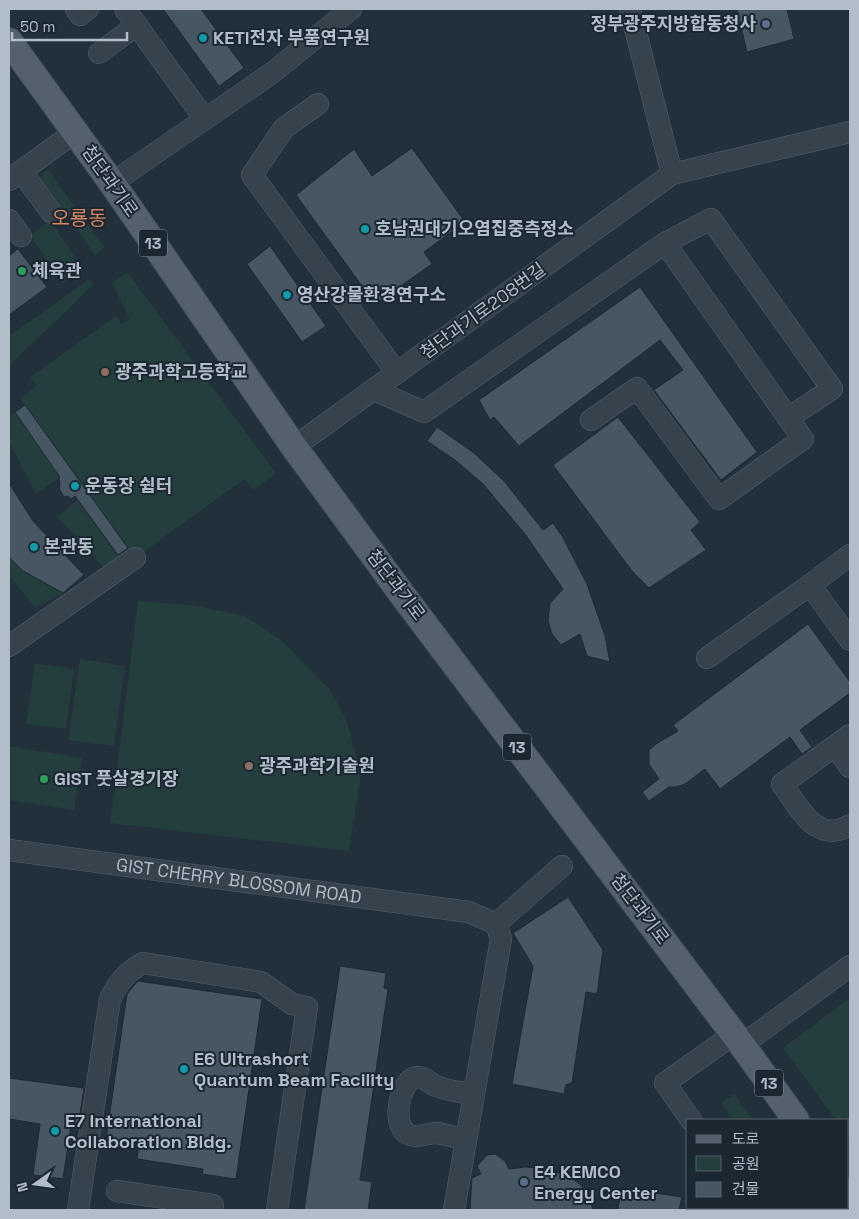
<svg xmlns="http://www.w3.org/2000/svg" width="859" height="1219" font-family="'Space Grotesk','Noto Sans KR',sans-serif">
<style>
.green{fill:#243d3d}
.building{fill:#465663;stroke:#1d2933}
.lines{fill:none;stroke-linecap:round;stroke-linejoin:round}
.minor-casing{stroke:#54606a;stroke-width:22}
.major-casing{stroke:#3f4b55;stroke-width:28}
.minor{stroke:#36424c;stroke-width:21}
.major{stroke:#54616c;stroke-width:26}
.service-dot{fill:#5c6f8a;stroke:#1b2731;stroke-width:2}
.culture-dot{fill:#0f9aa8;stroke:#1b2731;stroke-width:2}
.leisure-dot{fill:#2e9e5b;stroke:#1b2731;stroke-width:2}
.education-dot{fill:#8d6e63;stroke:#1b2731;stroke-width:2}
.labels{text-anchor:middle;stroke-width:4;stroke-linejoin:round;paint-order:stroke}
.shield{fill:#1b2731;stroke:#84909b;stroke-width:1}
.shield-label{font-size:16px;font-weight:bold;fill:#b1bdc8}
.poi-label{font-size:18px;font-weight:bold;fill:#b1bdc8;stroke:#1b2731;text-anchor:start}
.street-label{font-size:18px;fill:#b1bdc8;stroke:#1b2731}
.quarter-label{font-size:20px;fill:#d7855d;stroke:#1b2731}
</style>
<rect width="100%" height="100%" fill="#22303c"/>
<path class="green" d="M 48,170 L 105,248 L 95,255 L 40,178 Z
M 50,220 L 82,268 L 63,283 L 30,236 Z
M 127,272 L 276,473 L 253,490 L 245,479 L 135,558 L 20,398 L 37,386 L 30,377 L 116,316 L 122,324 L 130,319 L 112,283 Z
M 90,279 L 94,284 L 9,366 L 9,336 Z
M 15,412 L 60,477 L 36,494 L 9,442 L 9,417 Z
M 78,500 L 120,559 L 107,571 L 57,516 Z
M 9,557 L 23,571 L 64,593 L 35,608 L 9,575 Z
M 138,601 L 191,605 L 245,616 L 281,640 L 330,690 L 346,719 L 361,774 L 349,851 L 110,823 Z
M 80,659 L 125,666 L 114,746 L 68,740 Z
M 35,663 L 74,669 L 66,729 L 26,724 Z
M 9,746 L 82,758 L 74,810 L 9,800 Z
M 850,998 L 850,1140 L 848,1136 L 848,1120 L 836,1120 L 783,1048 Z
M 734,1094 L 753,1120 L 733,1120 L 721,1103 Z"/>
<path class="building" d="M 163,9 L 201,9 L 244,68 L 219,86 Z
M 737,9 L 787,9 L 794,39 L 747,52 Z
M 412,148 L 465,222 L 424,252 L 432,264 L 375,304 L 296,195 L 354,149 L 372,176 Z
M 270,246 L 326,326 L 302,342 L 247,264 Z
M 18,249 L 47,287 L 9,315 L 9,256 Z
M 640,287 L 757,452 L 721,480 L 654,390 L 683,370 L 660,340 L 519,446 L 494,417 L 490,420 L 479,400 Z
M 25,405 L 128,548 L 118,555 L 75,496 L 71,499 L 68,496 L 64,497 L 61,492 L 59,488 L 60,486 L 59,476 L 15,412 Z
M 618,417 L 700,522 L 691,530 L 706,550 L 649,588 L 632,571 L 553,465 Z
M 437,427 L 474,453 L 504,481 L 543,530 L 553,523 L 562,536 L 587,584 L 605,636 L 610,662 L 587,656 L 580,634 L 561,645 L 552,634 L 548,621 L 550,603 L 563,589 L 525,534 L 483,484 L 455,460 L 427,441 Z
M 9,483 L 33,521 L 84,575 L 63,593 L 23,571 L 9,557 Z
M 808,624 L 850,682 L 850,693 L 800,730 L 812,747 L 802,754 L 790,737 L 720,789 L 705,769 L 685,784 L 676,787 L 669,787 L 649,801 L 642,792 L 659,779 L 649,764 L 649,750 L 656,744 L 678,731 L 673,725 Z
M 568,897 L 603,950 L 597,994 L 586,992 L 572,1083 L 566,1085 L 564,1094 L 512,1084 L 533,966 L 513,933 Z
M 340,966 L 386,973 L 384,988 L 388,989 L 360,1180 L 372,1182 L 368,1210 L 304,1210 Z
M 138,981 L 262,999 L 236,1179 L 202,1174 L 203,1169 L 137,1159 L 139,1144 L 106,1139 L 127,994 Z
M 9,1078 L 84,1088 L 78,1126 L 71,1125 L 63,1179 L 33,1175 L 40,1124 L 9,1119 Z
M 495,1154 L 505,1161 L 509,1169 L 525,1167 L 549,1169 L 571,1178 L 581,1185 L 589,1196 L 593,1210 L 470,1210 L 472,1178 L 481,1174 L 477,1166 L 487,1155 Z
M 621,1188 L 682,1197 L 679,1210 L 618,1210 Z"/>
<g class="lines">
<defs>
<g id="minor">
<path d="M 76,9 L 80,15 L 88,9"/>
<path d="M 125,9 L 204,118"/>
<path d="M 630,9 L 672,174"/>
<path d="M 99,53 L 137,25"/>
<path d="M 318,104 L 284,128 L 252,175 L 397,373"/>
<path d="M 21,171 L 51,212"/>
<path d="M 9,180 L 75,132"/>
<path d="M 112,183 L 272,73 L 351,9"/>
<path d="M 9,220 L 21,236"/>
<path d="M 665,243 L 711,219 L 832,389 L 788,418"/>
<path d="M 374,390 L 424,412 L 665,243 L 803,439 L 719,499 L 637,388 L 591,420"/>
<path d="M 294,447 L 672,174 L 850,132"/>
<path d="M 810,585 L 850,555"/>
<path d="M 9,646 L 135,558"/>
<path d="M 707,658 L 810,585 L 850,640"/>
<path d="M 850,735 L 782,784 C 799,807 816,845 850,825"/>
<path d="M 835,746 L 850,767"/>
<path id="s1" d="M 9,850 L 469,912 L 496,924 L 501,939 L 454,1210"/>
<path d="M 496,924 L 562,866"/>
<path d="M 742,1045 L 850,966"/>
<path d="M 691,1120 L 665,1083 L 734,1034"/>
<path d="M 466,1140 C 457,1138 446,1134 436,1133 C 428,1133 418,1138 410,1135 C 390,1129 399,1080 416,1077 C 424,1076 429,1083 436,1086 C 447,1091 461,1092 473,1094"/>
<path d="M 117,1191 L 213,1205 L 212,1210"/>
<path d="M 78,1210 L 110,999 C 118,983 126,972 143,963 L 261,982 L 292,1004 L 307,1007 L 277,1210"/>
</g>
<path id="major" d="M 9,41 L 112,183 L 294,447 L 407,601 L 742,1045 L 796,1120
M 848,1191 L 850,1195"/>
</defs>
<use href="#minor" class="minor-casing"/>
<use href="#major" class="major-casing"/>
<use href="#minor" class="minor"/>
<use href="#major" class="major"/>
</g>
<g class="service-dot">
<circle cx="766" cy="24" r="5"/>
<circle cx="524" cy="1182" r="5"/>
</g>
<g class="culture-dot">
<circle cx="203" cy="38" r="5"/>
<circle cx="365" cy="229" r="5"/>
<circle cx="287" cy="295" r="5"/>
<circle cx="75" cy="486" r="5"/>
<circle cx="34" cy="547" r="5"/>
<circle cx="184" cy="1069" r="5"/>
<circle cx="55" cy="1131" r="5"/>
</g>
<g class="leisure-dot">
<circle cx="22" cy="271" r="5"/>
<circle cx="44" cy="779" r="5"/>
</g>
<g class="education-dot">
<circle cx="105" cy="372" r="5"/>
<circle cx="249" cy="766" r="5"/>
</g>
<g class="labels">
<g class="shield">
<rect x="139" y="229.5" width="28" height="27" rx="4"/>
<rect x="503" y="733.5" width="28" height="27" rx="4"/>
<rect x="755" y="1069.5" width="28" height="27" rx="4"/>
</g>
<g class="shield-label">
<text x="153" y="249">13</text>
<text x="517" y="753">13</text>
<text x="769" y="1089">13</text>
</g>
<g class="poi-label">
<text x="756" y="30" text-anchor="end">정부광주지방합동청사</text>
<text x="213" y="44">KETI전자 부품연구원</text>
<text x="375" y="235">호남권대기오염집중측정소</text>
<text x="32" y="277">체육관</text>
<text x="297" y="301">영산강물환경연구소</text>
<text x="115" y="378">광주과학고등학교</text>
<text x="85" y="492">운동장 쉼터</text>
<text x="44" y="553">본관동</text>
<text x="259" y="772">광주과학기술원</text>
<text x="54" y="785">GIST 풋살경기장</text>
<text x="194" y="1065">E6 Ultrashort<tspan x="194" dy="21">Quantum Beam Facility</tspan></text>
<text x="65" y="1127">E7 International<tspan x="65" dy="21">Collaboration Bldg.</tspan></text>
<text x="534" y="1178">E4 KEMCO<tspan x="534" dy="21">Energy Center</tspan></text>
</g>
<g class="street-label">
<text transform="translate(110 181) rotate(55)" y="6">첨단과기로</text>
<text transform="translate(483 311) rotate(-36)" y="6">첨단과기로208번길</text>
<text transform="translate(396 585) rotate(53)" y="6">첨단과기로</text>
<text dy="6" stroke="none"><textPath href="#s1" startOffset="232">GIST CHERRY BLOSSOM ROAD</textPath></text>
<text transform="translate(640 909) rotate(53)" y="6">첨단과기로</text>
</g>
<g class="quarter-label">
<text x="79" y="225">오룡동</text>
</g>
</g>
<rect width="859" height="1219" fill="none" stroke="#b1bdc8" stroke-width="20"/>
<rect x="686" y="1119" width="162" height="90" fill="#1b2731" stroke="#57636d"/>
<rect x="696" y="1135" width="25" height="8" fill="#54616c" stroke="#57636d"/>
<text x="732" y="1144" font-size="15" fill="#b1bdc8">도로</text>
<rect x="696" y="1156" width="25" height="15" fill="#243d3d" stroke="#57636d"/>
<text x="732" y="1169" font-size="15" fill="#b1bdc8">공원</text>
<rect x="696" y="1182" width="25" height="15" fill="#465663" stroke="#57636d"/>
<text x="732" y="1194" font-size="15" fill="#b1bdc8">건물</text>
<g transform="translate(35 1184) rotate(256)" stroke="#1b2731" stroke-width="4" paint-order="stroke">
<path d="M0-4L9 19L0 12L-9 19Z" fill="#b1bdc8"/>
<text y="-8" font-size="14" font-weight="bold" text-anchor="middle" fill="#b1bdc8">N</text>
</g>
<path d="M12 32v8h115v-8" fill="none" stroke="#b1bdc8" stroke-width="2.5"/>
<text x="20" y="32" font-size="15" fill="#b1bdc8" stroke="#1b2731" stroke-width="4" paint-order="stroke">50 m</text>
</svg>
